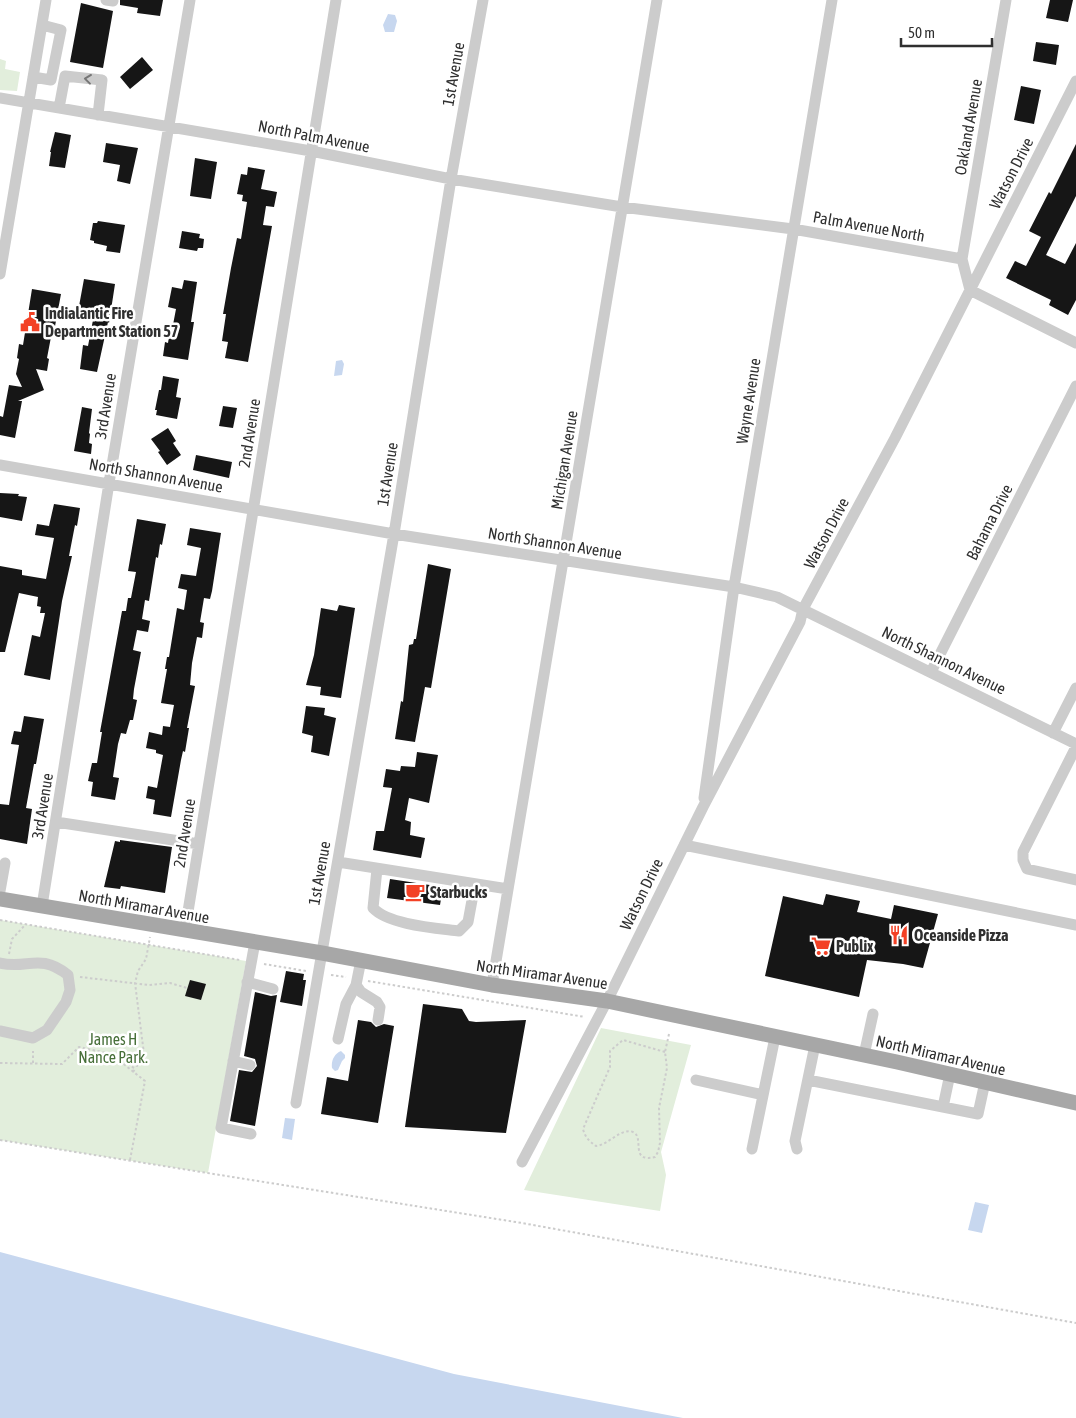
<svg xmlns="http://www.w3.org/2000/svg" width="1076" height="1418" font-family="'Asap Condensed',sans-serif">
<style>
.green{fill:#e2eedc}
.water{fill:#c7d7ef}
.building{fill:#161616}
.lines{fill:none;stroke-linecap:round;stroke-linejoin:round}
.path{stroke:#ccc;stroke-width:2;stroke-dasharray:2.5 2.5;stroke-linecap:butt}
.minor{stroke:#ccc;stroke-width:11}
.major{stroke:#a7a7a7;stroke-width:15}
.oneway{stroke:#767676}
.labels{text-anchor:middle;stroke-width:5;stroke-linejoin:round;paint-order:stroke}
.street-label{font-size:16px;fill:#2f2f2f;stroke:#fff}
.poi-label{font-size:16px;font-weight:bold;fill:#2f2f2f;stroke:#fff;text-anchor:start}
.park-label{font-size:16px;fill:#476f39;stroke:#fff}
</style>
<rect width="100%" height="100%" fill="#fff"/>
<path class="green" d="M 0,59 L 6,61 L 5,69 L 20,72 L 17,91 L 0,90 Z
M 0,920 L 246,961 L 208,1173 L 0,1140 Z
M 601,1028 L 691,1045 L 661,1152 L 666,1175 L 660,1211 L 524,1190 Z"/>
<path class="water" d="M 388,14 L 395,15 L 397,21 L 394,32 L 385,32 L 383,25 Z
M 342,360 L 344,364 L 342,375 L 334,376 L 336,361 Z
M 341,1051 L 345,1055 L 345,1058 L 342,1061 L 338,1070 L 335,1071 L 332,1068 C 331,1061 334,1054 341,1051 Z
M 285,1118 L 295,1119 L 292,1140 L 282,1138 Z
M 975,1202 L 989,1205 L 982,1233 L 968,1230 Z
M 0,1252 L 454,1374 L 683,1418 L 0,1418 Z"/>
<path class="building" d="M 120,0 L 163,0 L 160,16 L 137,13 L 138,8 L 120,5 Z
M 1050,0 L 1073,0 L 1068,22 L 1046,18 Z
M 81,3 L 113,11 L 103,68 L 70,62 Z
M 1036,42 L 1059,45 L 1056,65 L 1033,61 Z
M 142,57 L 153,70 L 130,89 L 120,77 Z
M 1021,86 L 1041,90 L 1034,124 L 1014,120 Z
M 55,132 L 71,135 L 65,168 L 49,166 L 51,152 L 50,152 Z
M 106,143 L 138,148 L 130,184 L 117,181 L 120,165 L 103,162 Z
M 1076,144 L 1076,196 L 1046,255 L 1065,264 L 1076,243 L 1076,300 L 1068,315 L 1049,305 L 1051,300 L 1006,278 L 1015,261 L 1026,266 L 1041,237 L 1029,231 L 1049,192 L 1051,194 Z
M 195,158 L 217,162 L 211,199 L 190,196 Z
M 248,167 L 265,170 L 261,189 L 277,192 L 274,207 L 266,206 L 263,225 L 272,226 L 248,362 L 225,358 L 228,342 L 222,341 L 226,314 L 223,314 L 231,268 L 237,238 L 241,239 L 247,202 L 242,201 L 243,195 L 237,194 L 241,174 L 247,175 Z
M 98,221 L 125,225 L 120,253 L 106,251 L 107,246 L 94,243 L 94,241 L 90,240 L 93,223 L 97,223 Z
M 182,231 L 200,234 L 199,238 L 204,239 L 203,248 L 198,248 L 197,251 L 179,248 Z
M 84,279 L 115,284 L 109,323 L 108,322 L 97,372 L 80,369 L 83,345 L 88,346 L 93,320 L 77,317 Z
M 184,280 L 197,282 L 191,322 L 194,322 L 188,360 L 163,356 L 165,342 L 168,343 L 170,330 L 172,330 L 176,309 L 168,307 L 172,287 L 182,289 Z
M 32,289 L 61,294 L 53,337 L 51,337 L 47,358 L 49,359 L 47,371 L 36,369 L 44,390 L 18,401 L 22,401 L 15,438 L 0,435 L 0,416 L 3,417 L 9,385 L 22,387 L 16,374 L 19,359 L 17,358 L 19,344 L 23,345 Z
M 163,376 L 179,379 L 176,397 L 181,398 L 177,419 L 156,415 L 157,410 L 155,410 L 159,390 L 161,390 Z
M 223,406 L 237,408 L 233,428 L 219,426 Z
M 82,407 L 92,409 L 89,433 L 90,434 L 89,443 L 92,444 L 91,454 L 74,451 Z
M 168,428 L 176,441 L 173,443 L 181,455 L 167,465 L 158,452 L 160,451 L 151,439 Z
M 196,455 L 232,462 L 229,478 L 193,470 Z
M 0,493 L 19,494 L 18,496 L 27,497 L 22,521 L 0,517 Z
M 54,504 L 80,508 L 77,526 L 75,525 L 69,556 L 72,556 L 62,601 L 50,680 L 24,675 L 32,635 L 40,637 L 45,613 L 40,613 L 41,607 L 37,606 L 38,597 L 19,593 L 5,652 L 0,652 L 0,566 L 22,570 L 22,575 L 46,579 L 54,538 L 35,535 L 37,524 L 49,526 Z
M 137,519 L 166,524 L 162,545 L 160,544 L 158,558 L 156,557 L 149,601 L 145,600 L 142,619 L 150,621 L 148,632 L 137,630 L 133,650 L 141,652 L 134,689 L 133,699 L 137,700 L 133,720 L 130,720 L 126,734 L 121,733 L 118,744 L 113,777 L 119,778 L 115,800 L 91,796 L 93,782 L 88,781 L 92,763 L 97,763 L 102,732 L 100,732 L 122,611 L 126,611 L 128,598 L 131,598 L 136,572 L 128,571 Z
M 190,528 L 221,533 L 212,591 L 210,599 L 204,598 L 200,622 L 204,623 L 202,638 L 197,637 L 192,663 L 190,685 L 195,686 L 187,728 L 189,728 L 185,752 L 183,751 L 181,760 L 171,817 L 153,814 L 155,800 L 146,798 L 148,786 L 157,788 L 163,755 L 156,753 L 156,750 L 146,748 L 149,732 L 162,735 L 163,726 L 170,727 L 174,705 L 161,703 L 167,669 L 165,669 L 167,657 L 169,657 L 177,608 L 184,610 L 187,590 L 178,588 L 181,574 L 196,576 L 201,548 L 187,545 Z
M 428,564 L 451,569 L 431,688 L 425,687 L 415,742 L 395,739 L 401,701 L 403,702 L 409,645 L 413,644 L 414,639 L 416,639 Z
M 339,605 L 355,608 L 341,698 L 320,695 L 321,687 L 306,685 L 314,655 L 321,608 L 337,611 Z
M 306,706 L 325,708 L 324,715 L 336,718 L 329,756 L 311,752 L 313,736 L 302,733 Z
M 24,716 L 44,719 L 36,764 L 34,764 L 26,808 L 32,809 L 27,844 L 0,839 L 0,804 L 9,805 L 19,745 L 11,744 L 14,731 L 21,732 Z
M 417,752 L 438,755 L 429,803 L 409,798 L 405,820 L 411,822 L 410,835 L 425,838 L 421,858 L 373,850 L 376,831 L 384,831 L 392,788 L 383,787 L 386,769 L 400,771 L 401,766 L 415,767 Z
M 120,840 L 172,847 L 165,893 L 121,886 L 120,889 L 104,887 L 115,841 L 120,842 Z
M 390,879 L 443,887 L 440,905 L 387,898 Z
M 826,894 L 860,901 L 857,912 L 891,919 L 894,905 L 938,914 L 923,968 L 903,964 L 867,960 L 859,997 L 765,976 L 783,896 L 823,905 Z
M 286,971 L 304,974 L 303,980 L 306,980 L 302,1006 L 280,1002 Z
M 190,980 L 206,984 L 201,1000 L 185,996 Z
M 255,992 L 271,996 L 277,995 L 255,1126 L 230,1121 L 239,1070 L 252,1072 L 257,1066 L 255,1059 L 244,1056 Z
M 423,1004 L 462,1009 L 469,1021 L 476,1022 L 526,1020 L 506,1133 L 405,1127 Z
M 358,1020 L 371,1022 L 376,1027 L 384,1024 L 394,1026 L 378,1123 L 321,1114 L 327,1077 L 348,1081 Z"/>
<g class="lines">
<path class="path" d="M 154,912 L 155,905
M 0,920 L 240,960
M 9,954 L 12,939 L 26,924
M 264,964 L 306,971
M 331,975 L 346,977
M 80,977 L 149,985 L 170,983 L 187,988
M 368,981 L 585,1017
M 665,1052 L 623,1040 L 610,1051 L 610,1067 L 583,1129 C 585,1137 589,1141 596,1146 C 608,1145 622,1127 633,1132 C 645,1137 629,1163 655,1157 L 658,1152 L 660,1143 L 659,1108 L 667,1068 L 665,1052 L 669,1034
M 0,1063 L 62,1064 L 79,1047 L 111,1054 L 145,1081 L 130,1160
M 33,1063 L 33,1051
M 133,1072 L 135,1069 L 118,1055 L 120,1052 L 137,1066 L 144,1054 L 135,983 L 138,971 L 146,959 L 150,937
M 0,1140 L 522,1223 L 1076,1323"/>
<path class="minor" d="M 106,0 L 113,1
M 33,77 L 51,80 L 61,30 L 42,25
M 0,98 L 311,151 L 451,179 L 622,207 L 793,229 L 962,259 L 970,290 L 1076,343
M 59,108 L 65,76 L 102,80 L 98,115
M 962,259 L 1006,0
M 0,274 L 46,0
M 0,465 L 394,534 L 734,587 L 777,597 L 1076,744
M 931,672 L 1076,386
M 1053,733 L 1076,688
M 1076,747 L 1023,852 L 1023,860 L 1027,869 L 1076,880
M 704,798 L 734,587 L 832,0
M 56,822 L 199,844
M 684,845 L 1076,925
M 338,862 L 508,889
M 377,869 L 373,908 C 389,925 436,928 459,931 L 468,922 L 475,884
M 0,891 L 5,863
M 42,906 L 109,483 L 190,0
M 185,930 L 336,0
M 0,963 C 27,970 39,952 68,975 L 70,990 L 66,1002 L 47,1030 L 33,1038 L 0,1031
M 247,982 L 273,989
M 356,985 L 361,992 L 377,1002 L 380,1007 L 378,1020
M 492,985 L 657,0
M 338,1039 L 346,1004 L 356,985 L 361,960
M 864,1055 L 873,1014
M 233,1061 L 250,1065
M 696,1080 L 763,1095
M 808,1080 L 943,1107 L 950,1074
M 296,1103 L 394,534 L 451,179 L 483,0
M 943,1107 L 978,1114 L 985,1082
M 251,1134 L 221,1128 L 255,942
M 752,1149 L 775,1037
M 797,1149 L 795,1141 L 815,1045
M 522,1162 L 607,1001 L 703,807 L 800,622 L 803,609 L 895,438 L 1076,81"/>
<path class="major" d="M 0,899 L 322,953 L 492,985 L 607,1001 L 897,1062 L 1076,1103"/>
</g>
<defs><path id="oneway-chevron" d="M-2-3.5L2.5 0L-2 3.5" fill="none" stroke-width="1.6" stroke-linecap="round" stroke-linejoin="round" transform="scale(1.25)"/></defs>
<use class="oneway" href="#oneway-chevron" transform="translate(88 79) rotate(-173)"/>
<defs>
<symbol id="civic-bare" viewBox="-9 -9 18 18"><path d="M-.6-6.5H3V-4.5H.6V-3L4-1V1h2V6H-6V1h2V-1L-.6-3ZM-1.2 2.5V6h2.4V2.5Z" fill="#f34125" stroke="#fff" stroke-width="2.5" paint-order="stroke"/></symbol>
<symbol id="cafe-bare" viewBox="-9 -9 18 18"><path d="M-5.5-4.5H6V0H3Q3 3.5 0 3.5H-2.5Q-5.5 3.5-5.5 0ZM3-3.2v2h1.7v-2ZM-6 4.5H4V6H-6Z" fill="#f34125" stroke="#fff" stroke-width="2.5" paint-order="stroke"/></symbol>
<symbol id="restaurant-bare" viewBox="-9 -9 18 18"><path d="M-5-6h1v4h1v-4h1v4h1v-4h1v5L-1.5 .5V6h-2V.5L-5-1ZM5-6V6H3V1.5H1.5Q1.5-4 5-6Z" fill="#f34125" stroke="#fff" stroke-width="2.5" paint-order="stroke"/></symbol>
<symbol id="supermarket-bare" viewBox="-9 -9 18 18"><path d="M-6-5.5h2.5l.6 2H6L4.5 2H-2.5L-4.4-4H-6ZM-1.5 3.2a1.3 1.3 0 1 0 .1 0ZM3 3.2a1.3 1.3 0 1 0 .1 0Z" fill="#f34125" stroke="#fff" stroke-width="2.5" paint-order="stroke"/></symbol>
</defs>
<g fill-rule="evenodd">
<use href="#civic-bare" x="16" y="308" width="28" height="28"/>
<use href="#cafe-bare" x="401" y="878" width="28" height="28"/>
<use href="#restaurant-bare" x="885" y="921" width="28" height="28"/>
<use href="#supermarket-bare" x="807" y="932" width="28" height="28"/>
</g>
<g class="labels">
<g class="street-label">
<text transform="translate(453 74) rotate(-80)" y="6">1st Avenue</text>
<text transform="translate(968 127) rotate(-80)" y="6">Oakland Avenue</text>
<text transform="translate(314 136) rotate(11)" y="6">North Palm Avenue</text>
<text transform="translate(1011 173) rotate(-63)" y="6">Watson Drive</text>
<text transform="translate(869 226) rotate(10)" y="6">Palm Avenue North</text>
<text transform="translate(748 401) rotate(-81)" y="6">Wayne Avenue</text>
<text transform="translate(105 406) rotate(-81)" y="6">3rd Avenue</text>
<text transform="translate(249 433) rotate(-81)" y="6">2nd Avenue</text>
<text transform="translate(564 460) rotate(-81)" y="6">Michigan Avenue</text>
<text transform="translate(387 474) rotate(-81)" y="6">1st Avenue</text>
<text transform="translate(156 475) rotate(10)" y="6">North Shannon Avenue</text>
<text transform="translate(989 522) rotate(-63)" y="6">Bahama Drive</text>
<text transform="translate(826 533) rotate(-62)" y="6">Watson Drive</text>
<text transform="translate(555 543) rotate(9)" y="6">North Shannon Avenue</text>
<text transform="translate(944 660) rotate(26)" y="6">North Shannon Avenue</text>
<text transform="translate(42 806) rotate(-81)" y="6">3rd Avenue</text>
<text transform="translate(184 833) rotate(-81)" y="6">2nd Avenue</text>
<text transform="translate(319 873) rotate(-80)" y="6">1st Avenue</text>
<text transform="translate(641 894) rotate(-64)" y="6">Watson Drive</text>
<text transform="translate(144 906) rotate(10)" y="6">North Miramar Avenue</text>
<text transform="translate(542 974) rotate(8)" y="6">North Miramar Avenue</text>
<text transform="translate(941 1055) rotate(13)" y="6">North Miramar Avenue</text>
</g>
<g class="poi-label">
<text x="45" y="319">Indialantic Fire<tspan x="45" dy="18">Department Station 57</tspan></text>
<text x="430" y="898">Starbucks</text>
<text x="914" y="941">Oceanside Pizza</text>
<text x="836" y="952">Publix</text>
</g>
<g class="park-label">
<text x="113" y="1045">James H<tspan x="113" dy="18">Nance Park.</tspan></text>
</g>
</g>
<path d="M901 38v8h91v-8" fill="none" stroke="#2f2f2f" stroke-width="2.5"/>
<text x="908" y="38" font-size="15" fill="#2f2f2f" stroke="#ffffff" stroke-width="4" paint-order="stroke">50 m</text>
</svg>
